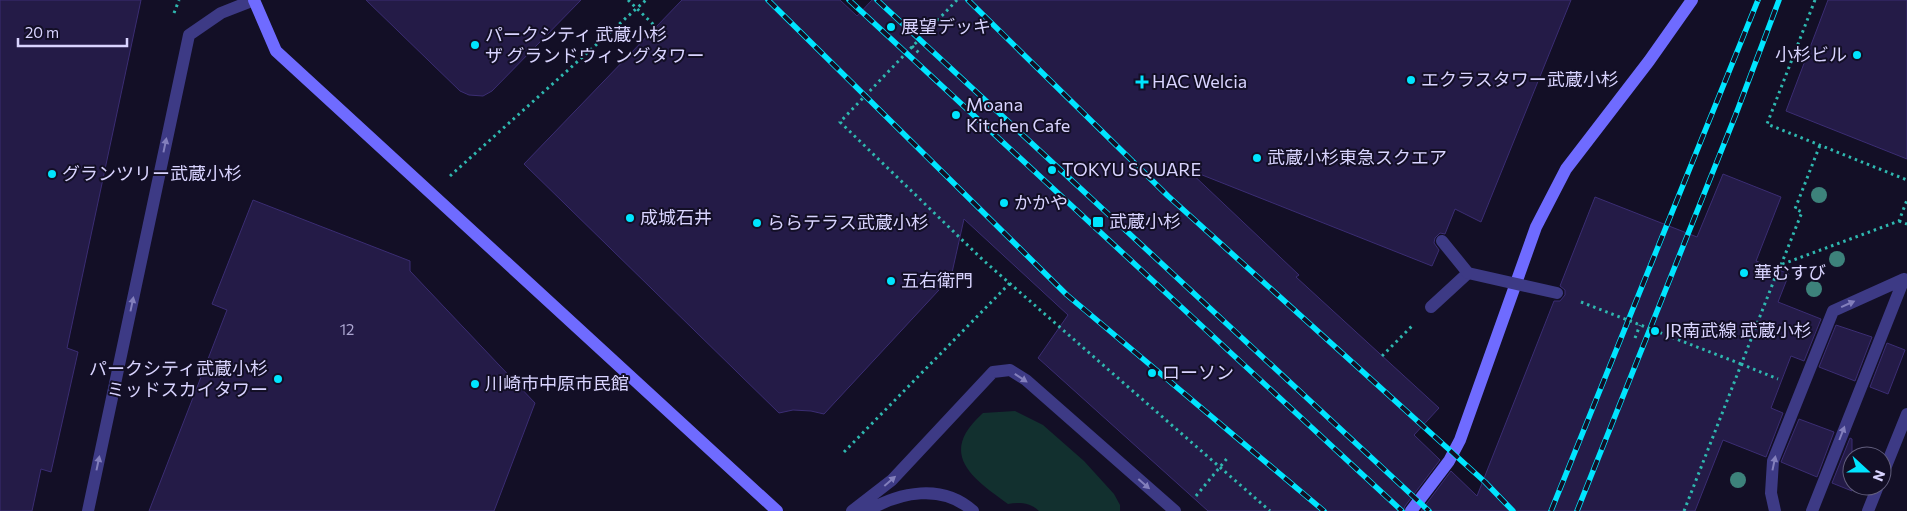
<svg xmlns="http://www.w3.org/2000/svg" width="1907" height="511" font-family="Commissioner,'Noto Sans JP',sans-serif">
<style>
.green{fill:#12302f}
.building{fill:#241b47;stroke:#3b2d73}
.lines{fill:none;stroke-linecap:round;stroke-linejoin:round}
.path{stroke:#2fb8b0;stroke-width:3;stroke-dasharray:2.5 4;stroke-linecap:butt}
.street{stroke:#3d3a85;stroke-width:12}
.secondary{stroke:#6f6bff;stroke-width:12}
.rail-casing{stroke:#00e5ff;stroke-width:5.5}
.rail{stroke:#130f26;stroke-width:4;stroke-dasharray:11;stroke-linecap:butt}
.path-bridge{stroke:#2fb8b0;stroke-width:3;stroke-dasharray:2.5 4;stroke-linecap:butt}
.street-bridge{stroke:#3d3a85;stroke-width:12}
.tree{fill:#3d827b}
.oneway{fill:#837fbc}
.poi-dot{fill:#00e5ff;stroke:#130f26;stroke-width:2}
.labels{text-anchor:middle;stroke-width:4;stroke-linejoin:round;paint-order:stroke}
.number-label{font-size:15px;fill:#aca6d1}
.poi-label{font-size:18px;fill:#d9d4ff;stroke:#130f26;text-anchor:start}
</style>
<rect width="100%" height="100%" fill="#130f26"/>
<path class="green" d="M 1015,411 L 1043,425 L 1084,461 L 1114,494 L 1120,505 L 1120,511 L 1039,511 C 1031,503 1019,502 1008,504 C 972,478 937,454 983,413 Z"/>
<path class="building" d="M 0,0 L 141,0 L 67,348 L 78,352 L 51,472 L 41,469 L 32,511 L 0,511 Z
M 366,0 L 581,0 L 492,91 L 483,96 L 469,95 L 460,91 Z
M 682,0 L 840,0 L 857,16 L 872,0 L 1571,0 L 1481,222 L 1455,209 L 1445,234 L 1440,233 L 1435,238 L 1434,243 L 1439,250 L 1432,266 L 1187,169 L 1299,275 L 1296,277 L 1439,408 L 1414,435 L 1440,460 L 1405,506 L 1403,511 L 1208,511 L 1038,358 L 1068,315 L 964,219 L 951,277 L 824,414 L 811,411 L 793,410 L 779,413 L 524,164 Z
M 1828,0 L 1907,0 L 1907,159 L 1786,111 Z
M 1723,174 L 1781,197 L 1756,261 L 1789,274 L 1778,302 L 1821,319 L 1804,361 L 1791,356 L 1771,408 L 1783,413 L 1766,457 L 1723,440 L 1695,511 L 1421,511 L 1451,471 L 1477,496 L 1554,301 L 1560,301 L 1565,295 L 1565,290 L 1560,286 L 1595,197 L 1697,237 Z
M 253,200 L 410,261 L 410,271 L 535,403 L 494,511 L 149,511 L 227,310 L 212,304 Z
M 1836,325 L 1872,337 L 1855,381 L 1819,367 Z
M 1887,343 L 1905,350 L 1888,394 L 1870,387 Z
M 1799,419 L 1834,432 L 1817,477 L 1781,462 Z
M 1850,438 L 1852,439 L 1852,491 L 1832,483 Z"/>
<g class="lines">
<path class="path" d="M 957,0 L 840,122 L 983,260 L 1270,511
M 1815,0 L 1767,124 L 1907,180
M 174,13 L 179,0
M 912,46 L 921,55
M 450,176 L 646,0
M 1899,221 L 1907,224
M 1781,265 L 1802,212 L 1795,209 L 1820,145
M 1635,338 L 1640,325
M 1382,356 L 1413,325
M 1741,364 L 1778,379
M 844,452 L 1010,283
M 1196,496 L 1229,456
M 1684,511 L 1780,265 L 1899,221 L 1907,200"/>
<path class="street" d="M 1431,307 L 1468,273
M 1882,476 L 1907,414
M 88,511 L 189,35 L 221,13 L 254,0
M 852,511 L 892,480 L 993,372 L 1010,370 L 1026,380 L 1175,511
M 867,511 C 900,492 942,483 973,511
M 1775,511 L 1771,493 L 1773,461 L 1833,311 L 1904,279 L 1907,280
M 1812,511 L 1904,279
M 1868,511 L 1878,486"/>
<path class="secondary" d="M 254,0 L 276,51 L 777,511
M 1411,511 L 1449,461 L 1460,440 L 1536,227 L 1566,169 L 1649,61 L 1692,0"/>
<defs>
<path id="rail" d="M 768,0 L 1067,295 L 1324,511
M 849,0 L 1402,511
M 877,0 L 1429,511
M 968,0 L 1168,196 L 1485,482 L 1513,511
M 1551,511 L 1758,0
M 1577,511 L 1736,114 L 1779,0"/>
</defs>
<use href="#rail" class="rail-casing"/>
<use href="#rail" class="rail"/>
<path class="path-bridge" d="M 628,0 L 656,27
M 1581,302 L 1741,364"/>
<path class="street-bridge" d="M 1442,241 L 1468,273 L 1557,293"/>
</g>
<g class="tree">
<circle cx="1819" cy="195" r="8"/>
<circle cx="1837" cy="259" r="8"/>
<circle cx="1814" cy="289" r="8"/>
<circle cx="1738" cy="480" r="8"/>
</g>
<defs><path id="oneway-solid" d="M-6-.8H1V-3.2L6.5 0L1 3.2V.8H-6Z" transform="scale(1.25)"/></defs>
<g class="oneway">
<use href="#oneway-solid" transform="translate(165 145) rotate(-78)"/>
<use href="#oneway-solid" transform="translate(132 304) rotate(-78)"/>
<use href="#oneway-solid" transform="translate(1848 304) rotate(-24)"/>
<use href="#oneway-solid" transform="translate(1021 378) rotate(33)"/>
<use href="#oneway-solid" transform="translate(1842 433) rotate(-69)"/>
<use href="#oneway-solid" transform="translate(98 463) rotate(-78)"/>
<use href="#oneway-solid" transform="translate(1774 463) rotate(-78)"/>
<use href="#oneway-solid" transform="translate(890 481) rotate(-41)"/>
<use href="#oneway-solid" transform="translate(1144 484) rotate(41)"/>
</g>
<g class="poi-dot">
<circle cx="891" cy="27" r="5"/>
<circle cx="475" cy="45" r="5"/>
<circle cx="1857" cy="55" r="5"/>
<circle cx="1411" cy="80" r="5"/>
<path d="M1139.5 74.5h5v5h5v5h-5v5h-5v-5h-5v-5h5z"/>
<circle cx="956" cy="115" r="5"/>
<circle cx="1257" cy="158" r="5"/>
<circle cx="1052" cy="170" r="5"/>
<circle cx="52" cy="174" r="5"/>
<circle cx="1004" cy="203" r="5"/>
<circle cx="630" cy="218" r="5"/>
<rect x="1092" y="216" width="12" height="12" rx="2.5"/>
<circle cx="757" cy="223" r="5"/>
<circle cx="1744" cy="273" r="5"/>
<circle cx="891" cy="281" r="5"/>
<circle cx="1655" cy="331" r="5"/>
<circle cx="1152" cy="373" r="5"/>
<circle cx="278" cy="379" r="5"/>
<circle cx="475" cy="384" r="5"/>
</g>
<g class="labels">
<g class="number-label">
<text x="347" y="335">12</text>
</g>
<g class="poi-label">
<text x="901" y="33">展望デッキ</text>
<text x="485" y="41">パークシティ 武蔵小杉<tspan x="485" dy="21">ザ グランドウィングタワー</tspan></text>
<text x="1847" y="61" text-anchor="end">小杉ビル</text>
<text x="1421" y="86">エクラスタワー武蔵小杉</text>
<text x="1152" y="88">HAC Welcia</text>
<text x="966" y="111">Moana<tspan x="966" dy="21">Kitchen Cafe</tspan></text>
<text x="1267" y="164">武蔵小杉東急スクエア</text>
<text x="1062" y="176">TOKYU SQUARE</text>
<text x="62" y="180">グランツリー武蔵小杉</text>
<text x="1014" y="209">かかや</text>
<text x="640" y="224">成城石井</text>
<text x="1109" y="228">武蔵小杉</text>
<text x="767" y="229">ららテラス武蔵小杉</text>
<text x="1754" y="279">華むすび</text>
<text x="901" y="287">五右衛門</text>
<text x="1665" y="337">JR南武線 武蔵小杉</text>
<text x="268" y="375" text-anchor="end">パークシティ武蔵小杉<tspan x="268" dy="21">ミッドスカイタワー</tspan></text>
<text x="1162" y="379">ローソン</text>
<text x="485" y="390">川崎市中原市民館</text>
</g>
</g>
<g transform="translate(1867 471) rotate(111)"><circle r="24" fill="#130f26" stroke="#625e7d"/>
<path d="M0-4L9 19L0 12L-9 19Z" fill="#00e5ff"/>
<text y="-8" font-size="14" font-weight="bold" text-anchor="middle" fill="#d9d4ff">N</text>
</g>
<path d="M18 38v8h109v-8" fill="none" stroke="#d9d4ff" stroke-width="2.5"/>
<text x="25" y="38" font-size="15" fill="#d9d4ff" stroke="#130f26" stroke-width="4" paint-order="stroke">20 m</text>
</svg>
